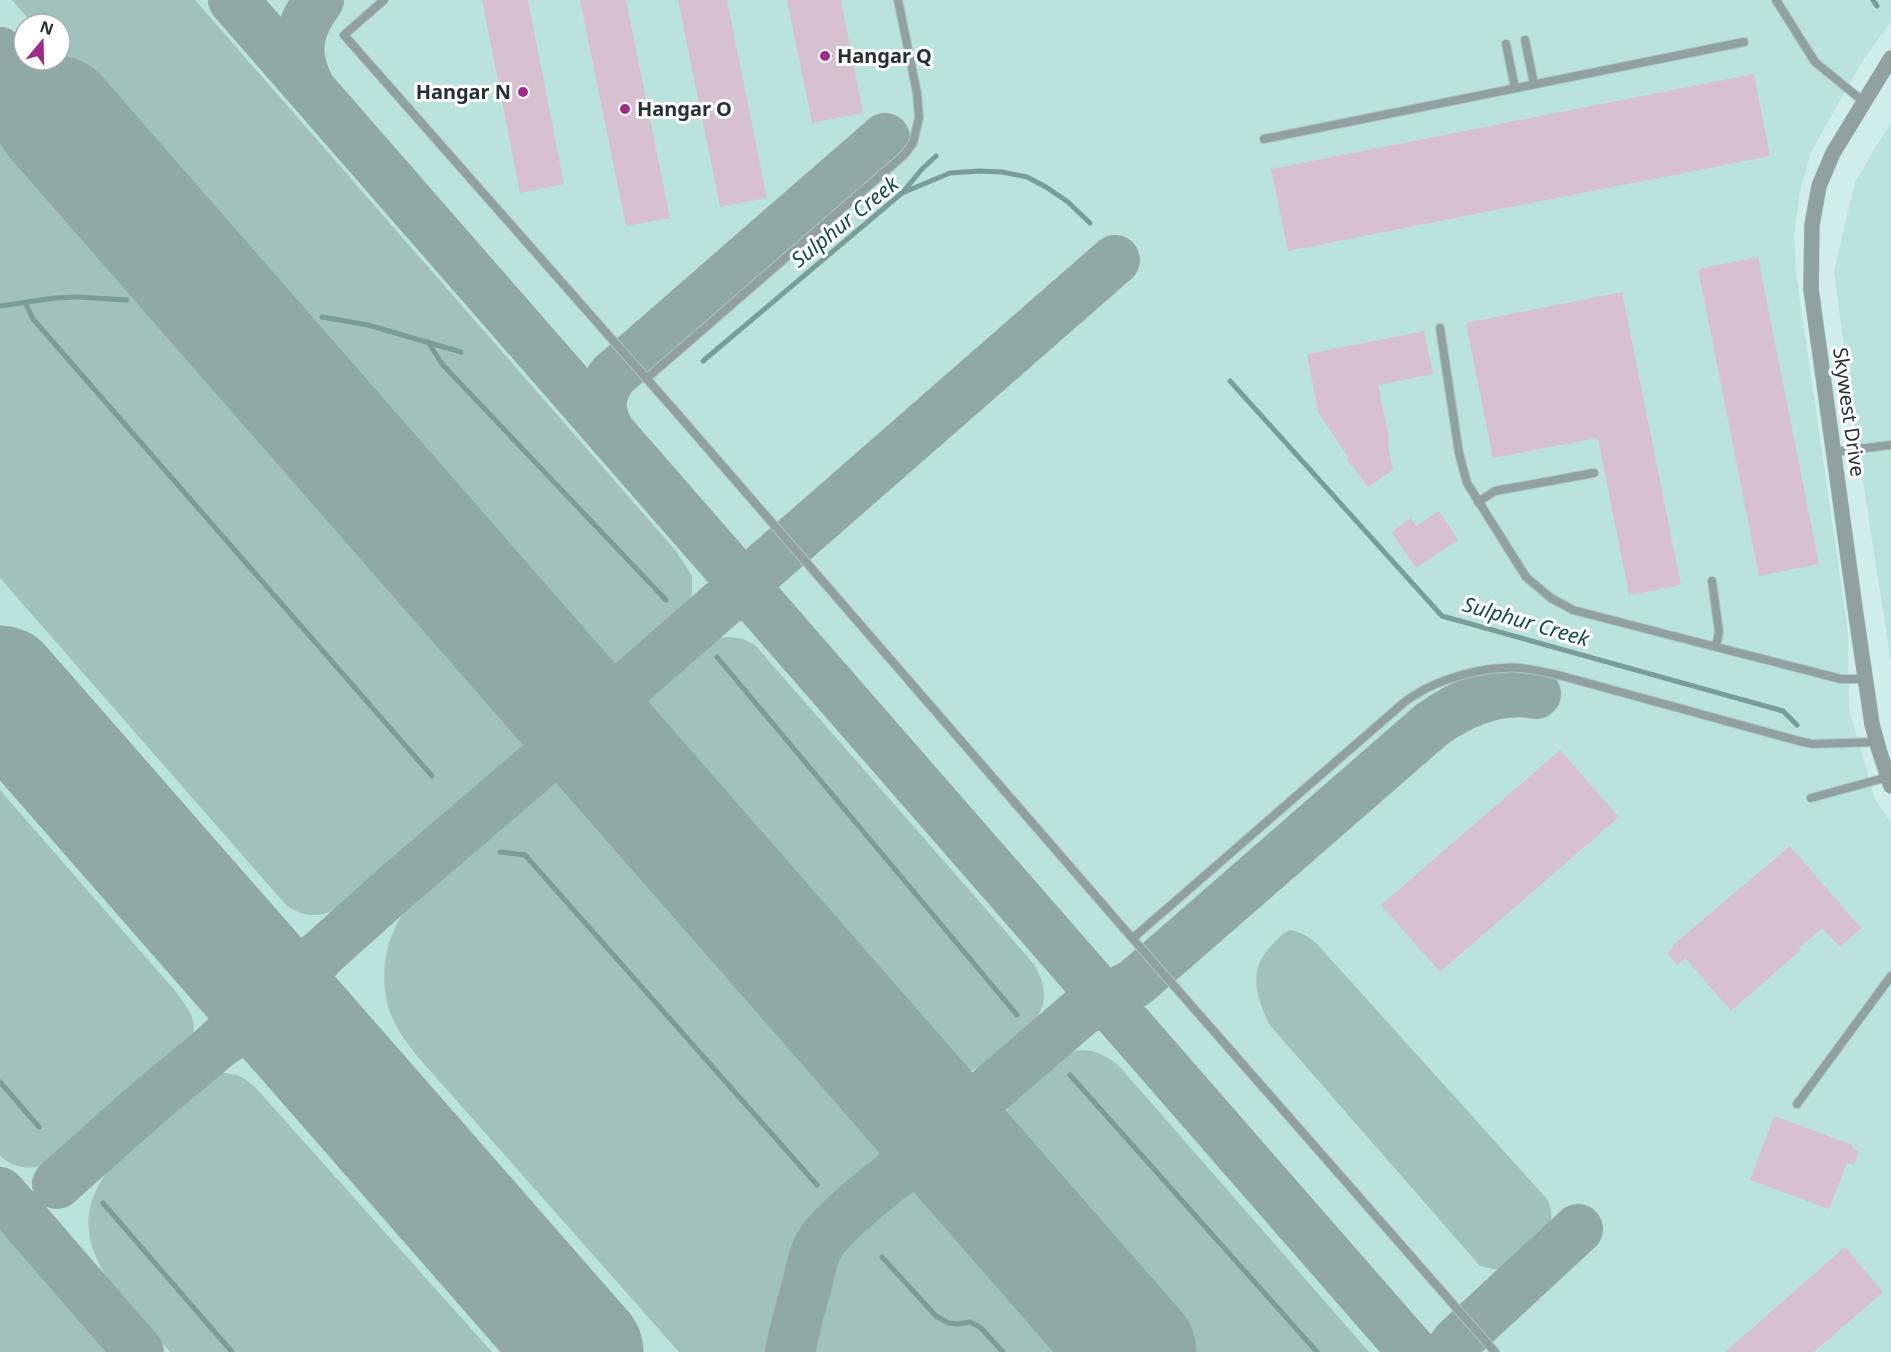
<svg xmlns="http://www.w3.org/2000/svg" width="1891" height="1352" font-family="'Noto Sans',sans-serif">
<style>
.built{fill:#bbe3de;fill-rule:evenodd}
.green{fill:#a1c1bd}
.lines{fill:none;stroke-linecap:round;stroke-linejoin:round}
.stream{stroke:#799e9a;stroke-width:5}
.taxiway{stroke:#90a8a6;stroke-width:50}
.runway{stroke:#90a8a6;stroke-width:123}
.building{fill:#d7c1d1}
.lane-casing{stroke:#adc8c6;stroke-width:10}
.street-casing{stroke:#adc8c6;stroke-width:16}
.lane{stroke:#91a19f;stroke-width:8}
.street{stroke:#91a19f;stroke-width:15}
.poi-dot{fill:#9e2c89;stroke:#fff;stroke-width:2}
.labels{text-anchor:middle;stroke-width:6;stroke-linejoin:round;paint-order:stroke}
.poi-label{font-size:20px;font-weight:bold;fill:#263231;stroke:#fff;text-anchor:start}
.street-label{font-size:20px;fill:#263231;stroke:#fff}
.water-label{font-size:21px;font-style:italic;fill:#144c48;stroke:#fff}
</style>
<rect width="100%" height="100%" fill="#cfeeeb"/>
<path class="built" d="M 0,0 L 1891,0 L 1891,22 L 1863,60 L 1811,152 L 1800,192 L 1794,235 L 1796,273 L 1848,631 L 1849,709 L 1875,799 L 1891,823 L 1891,1352 L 0,1352 ZM 24,24 L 60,24 L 60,60 L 24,60 Z
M 1891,122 L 1891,663 L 1854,424 L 1834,271 L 1855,182 Z"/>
<path class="green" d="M 12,0 L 195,0 L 676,551 L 692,576 L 692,595 L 688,606 L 685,611 L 618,669 L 606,671 L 599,669 L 60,54 L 60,24 L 33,24 Z
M 0,116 L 512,707 C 528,729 529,740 511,761 C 471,795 431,829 392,864 C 373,880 353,902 330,912 C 314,918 299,915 286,905 L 0,578 Z
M 730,637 L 743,639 L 755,645 L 1033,963 C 1040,974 1045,986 1044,999 C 1043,1004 1041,1011 1038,1016 C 1030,1031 986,1068 969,1071 C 956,1074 944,1068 935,1060 L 646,729 C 642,722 640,715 642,707 C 648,690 695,656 710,643 L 720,638 Z
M 564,779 L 576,783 L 583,789 L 884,1132 C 889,1146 882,1156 873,1167 L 813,1221 L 802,1235 L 794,1254 L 769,1352 L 679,1352 L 417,1056 C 408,1044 398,1032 392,1017 C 378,983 383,943 404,912 C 419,891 442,875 461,859 C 490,833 519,808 548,783 L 556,780 Z
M 0,790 L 177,993 C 189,1011 199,1020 191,1043 L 50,1164 C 32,1169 15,1170 0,1156 Z
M 1290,930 C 1301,932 1308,936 1317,944 L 1547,1199 C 1559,1223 1544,1235 1526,1251 C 1521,1256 1515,1263 1509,1267 C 1500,1272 1489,1268 1480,1266 L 1269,1024 C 1256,996 1247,970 1272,945 C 1278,939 1282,933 1290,930 Z
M 1077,1050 C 1094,1049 1106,1055 1119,1066 L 1369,1352 L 1196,1352 L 1007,1131 C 1005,1123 1004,1116 1008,1108 C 1015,1094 1062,1057 1077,1050 Z
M 223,1073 C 236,1073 245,1078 255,1087 L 492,1352 L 170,1352 L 110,1283 C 80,1236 80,1201 118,1158 L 215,1075 Z
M 916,1189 L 938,1194 L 945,1199 L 1078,1352 L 810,1352 C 816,1325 822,1281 834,1257 C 843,1241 898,1198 916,1189 Z
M 0,1226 L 110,1352 L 0,1352 Z"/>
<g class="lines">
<path class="stream" d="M 1873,0 L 1877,6
M 903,192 L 922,169 L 936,156
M 25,302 L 33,319 L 432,776
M 0,306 L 55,298 L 78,297 L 127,300
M 322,317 L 368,325 L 461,352
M 428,342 L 442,364 L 666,600
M 703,361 L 902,193 L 950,173 L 980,171 L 1002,172 L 1027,177 L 1046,187 L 1068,202 L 1090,223
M 1230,381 L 1442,616 L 1783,711 L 1797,725
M 717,657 L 1017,1015
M 500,852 L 525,855 L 817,1185
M 1070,1075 L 1317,1352
M 0,1082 L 39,1127
M 103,1203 L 232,1352
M 882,1257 L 936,1316 L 949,1323 L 958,1324 L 970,1322 L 980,1327 L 1003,1352"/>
<path class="taxiway" d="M 233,0 L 1413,1352
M 0,52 L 56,117
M 311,89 C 293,56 296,30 319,0
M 613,436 C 599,416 597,396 613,375 L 885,138
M 631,683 L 1115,260
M 319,956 L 397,886 L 543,761 C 586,711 522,653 492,615 C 503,628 515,640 527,653 C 535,661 542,669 550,677 C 572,699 606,702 631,683 C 597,726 621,759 650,795 C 662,809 674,824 686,838 C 672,823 658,809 644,794 C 614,763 583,734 540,763
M 988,1092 L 1082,1011 L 1135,983 L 1431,725 C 1462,703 1498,687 1536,694
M 57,1184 C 94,1151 130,1118 167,1087 C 184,1072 228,1040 238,1022 C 248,1002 242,979 233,960 L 120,825 L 240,954 C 269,973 289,976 319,956 C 295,985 293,1013 317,1043 L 422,1169 L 310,1048 C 278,1018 252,1020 217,1045
M 0,1192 L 139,1352
M 790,1352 C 795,1328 801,1305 808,1281 C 811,1268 813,1254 821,1242 C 830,1226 896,1170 913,1163 C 927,1157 944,1159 958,1165 C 986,1177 1023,1226 1045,1250 C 1032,1233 1018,1216 1004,1199 C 996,1188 985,1178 979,1166 C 965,1141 971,1113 988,1092 C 943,1121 917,1096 886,1063 C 872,1048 858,1034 844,1019 C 857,1035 870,1050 882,1066 C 911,1101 934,1132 897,1172
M 1449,1352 L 1457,1341 L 1578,1229"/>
<path class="runway" d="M 56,117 L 1135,1352
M 0,687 L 582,1352"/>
</g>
<path class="building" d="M 482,0 L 528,0 L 564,184 L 520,193 Z
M 580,0 L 626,0 L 670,218 L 626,226 Z
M 678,0 L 727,0 L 767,198 L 720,207 Z
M 787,0 L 841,0 L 863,113 L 812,123 Z
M 1754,74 L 1770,156 L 1288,251 L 1271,169 Z
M 1758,257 L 1819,564 L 1759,576 L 1698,269 Z
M 1622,292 L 1681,585 L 1629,595 L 1598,438 L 1493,458 L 1466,323 Z
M 1424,331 L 1433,374 L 1378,385 L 1389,438 L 1388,445 L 1393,470 L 1368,487 L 1346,458 L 1348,457 L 1318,412 L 1307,354 Z
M 1439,511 L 1458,540 L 1416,568 L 1391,532 L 1411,518 L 1416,526 Z
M 1560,750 L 1619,817 L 1440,972 L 1381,905 Z
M 1790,846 L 1861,928 L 1840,947 L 1822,928 L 1799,948 L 1801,950 L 1731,1011 L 1685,958 L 1677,965 L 1667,953 L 1674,947 L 1673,945 Z
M 1774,1116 L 1853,1145 L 1852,1148 L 1859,1151 L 1854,1165 L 1847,1163 L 1829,1209 L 1750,1180 Z
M 1845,1247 L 1883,1292 L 1814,1352 L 1725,1352 Z"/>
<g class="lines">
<defs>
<path id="lane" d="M 384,0 L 344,35 L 676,412 L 1119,923 L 1495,1352
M 1776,0 L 1815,62 L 1864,102
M 1525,40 L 1534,84
M 1506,44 L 1515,88
M 1264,139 L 1744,42
M 1440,328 L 1459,453 L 1467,483 L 1526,577 L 1551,598 L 1573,610 L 1716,647 L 1841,679 L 1866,679
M 646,379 L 904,155 L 913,143 L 919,118 L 917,93 L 898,0
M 1834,452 L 1891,445
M 1478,502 L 1495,491 L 1594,473
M 1712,581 L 1719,632 L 1716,647
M 1811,798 L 1888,777
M 1133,938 L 1393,712 C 1400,706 1407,699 1415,695 C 1438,680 1476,669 1503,668 C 1523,666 1543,672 1562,676 L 1799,741 L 1812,744 L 1877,742
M 1797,1104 L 1891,976"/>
<path id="street" d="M 1891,58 L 1833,153 L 1819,186 L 1812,225 L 1811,289 L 1856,615 L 1872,724 L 1879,750 L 1891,786"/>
</defs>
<use href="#lane" class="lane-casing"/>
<use href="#street" class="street-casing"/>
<use href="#lane" class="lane"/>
<use href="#street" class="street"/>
</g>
<g class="poi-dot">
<circle cx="825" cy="56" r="6"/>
<circle cx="523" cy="92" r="6"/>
<circle cx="625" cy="109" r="6"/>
</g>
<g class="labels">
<g class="poi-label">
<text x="837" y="63">Hangar Q</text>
<text x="511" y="99" text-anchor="end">Hangar N</text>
<text x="637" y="116">Hangar O</text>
</g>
<g class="street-label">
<text transform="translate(1849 412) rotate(82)" y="7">Skywest Drive</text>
</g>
<g class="water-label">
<text transform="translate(845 222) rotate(-39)" y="7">Sulphur Creek</text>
<text transform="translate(1526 622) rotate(16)" y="7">Sulphur Creek</text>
</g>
</g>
<g transform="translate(42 42) rotate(19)"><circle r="28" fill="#ffffff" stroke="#a8adad" stroke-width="1.5"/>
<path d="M0-4.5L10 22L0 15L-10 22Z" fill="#9e2c89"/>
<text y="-9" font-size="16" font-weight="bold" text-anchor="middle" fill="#263231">N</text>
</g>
</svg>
